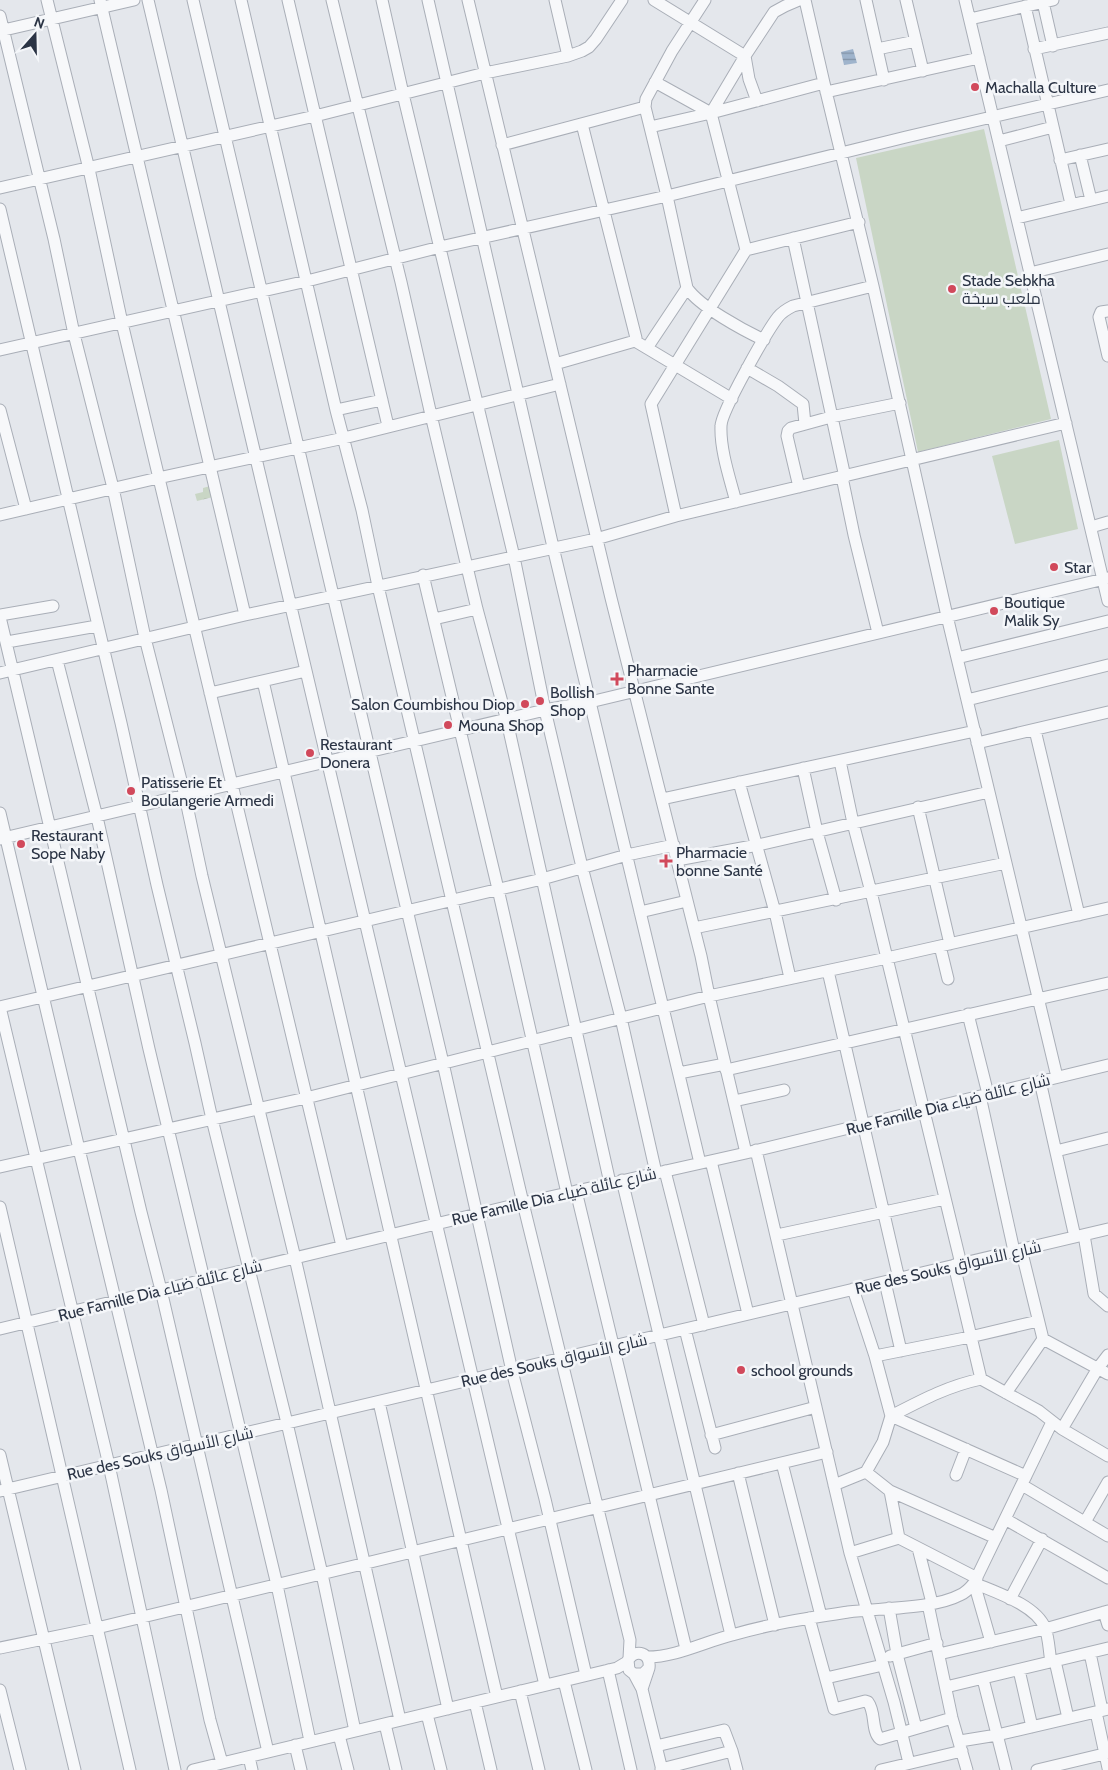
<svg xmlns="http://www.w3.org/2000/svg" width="1108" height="1770" font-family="Cabin,Cairo,sans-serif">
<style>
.park{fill:url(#park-crowns)}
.pitch{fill:#c9d6c5}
.water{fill:url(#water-rules)}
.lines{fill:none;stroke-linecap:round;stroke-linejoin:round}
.minor-casing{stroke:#a9aeb7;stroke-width:13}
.minor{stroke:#f7f8fa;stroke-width:11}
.poi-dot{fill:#d1495b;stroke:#f4f6f9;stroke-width:2}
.labels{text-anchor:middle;stroke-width:5;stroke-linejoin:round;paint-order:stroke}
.poi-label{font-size:16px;fill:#2b3445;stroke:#f4f6f9;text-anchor:start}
.street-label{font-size:16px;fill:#2b3445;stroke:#f4f6f9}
</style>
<defs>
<pattern id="park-crowns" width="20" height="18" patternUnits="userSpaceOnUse" patternTransform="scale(1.25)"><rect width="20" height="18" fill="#c9d6c5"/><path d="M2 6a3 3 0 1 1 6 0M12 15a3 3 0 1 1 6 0" fill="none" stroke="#adb8ab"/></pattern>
<pattern id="water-rules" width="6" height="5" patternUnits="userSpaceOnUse" patternTransform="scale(1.25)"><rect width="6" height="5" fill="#9fb4cc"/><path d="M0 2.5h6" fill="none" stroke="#8293a7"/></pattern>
</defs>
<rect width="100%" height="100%" fill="#e4e7ec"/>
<path class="park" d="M 210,486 L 213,497 L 197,501 L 195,494 L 203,492 L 203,488 Z"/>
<path class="pitch" d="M 984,129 L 1051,419 L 918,452 L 856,158 Z
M 1059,440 L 1078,529 L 1015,544 L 992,456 Z"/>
<path class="water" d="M 853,49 L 857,63 L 844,65 L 841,52 Z"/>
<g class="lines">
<defs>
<path id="minor" d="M 47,0 L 89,169 L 122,323 L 342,1246
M 100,0 L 245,615
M 148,0 L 545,1685
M 193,0 L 443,1063 L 512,1371 L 545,1499 L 586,1675
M 241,0 L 336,410 L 362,510 L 378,586 L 523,1203 L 630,1640 L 629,1658
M 288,0 L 388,426
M 332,0 L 401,282 L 431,415 L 477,609 L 507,721 L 610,1183
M 382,0 L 403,94 L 514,557 L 545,710 L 582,867 L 621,1018 L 656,1173
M 428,0 L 553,547 L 700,1163
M 468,0 L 611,598 L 701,956 L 709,996 L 746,1153
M 555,0 L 568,56
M 654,0 L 745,56 L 749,79 L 757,101
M 705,0 L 672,51 L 646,99 L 645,107 L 667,196 L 687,288 C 700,307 743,330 764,340
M 805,0 L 824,83 L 873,286 L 947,616 L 1057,1077
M 866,0 L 884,80
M 906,0 L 923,71
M 965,0 L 1108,601
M 1043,2 L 1053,46
M 1025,6 L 1071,204
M 0,16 L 54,239 L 74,334 L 113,488 L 145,638 L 185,796 L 202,876 L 295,1258 L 400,1720
M 970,19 L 1053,0
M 0,31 L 134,0
M 877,49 L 916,41
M 1034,49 L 1108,33
M 655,82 L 711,113
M 826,92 L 979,58
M 582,124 L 636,338 L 635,341
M 650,127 L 711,113 L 824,83
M 999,141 L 1053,127
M 502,145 L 645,107
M 1080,155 L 1091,200
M 1060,160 L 1108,149
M 0,188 L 315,116 L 485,73 L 568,56 L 582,51 L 589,47 L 596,39 L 622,0
M 0,209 L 121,723 L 157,885 L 195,1043 L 212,1119 L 287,1423 L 322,1574 L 355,1731
M 1017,218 L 1108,196
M 793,238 L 845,477
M 746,250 L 711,113 L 745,56 L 774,12 L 785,6 L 799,0
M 1030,273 L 1108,254
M 1108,311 L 1101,312 L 1099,317 L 1108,356
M 647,348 L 687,288
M 0,350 L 307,281 L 440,247 L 667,196 L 906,137 L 1108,90
M 555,364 L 635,341 L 732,399
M 747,368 L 778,386 L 803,404 L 805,424
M 0,410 L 26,509
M 336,410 L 382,400
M 842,477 L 854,535 L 878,633
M 799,487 L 787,436 L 788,431 L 791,428 L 831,417 L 900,403
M 736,502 C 730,479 720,450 721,426 C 721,412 767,331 778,317 C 782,312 787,309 793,306 L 873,286
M 0,515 L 158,478 L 344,438 L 560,384
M 676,516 L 651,404 L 746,250 L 859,222
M 1091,527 L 1108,522
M 423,575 L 498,889 L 567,1193
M 0,615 L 53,606
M 0,617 L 141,1212 L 161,1290 L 268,1752
M 434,619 L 477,609
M 7,642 L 97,626
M 957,658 L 1108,621
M 57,660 L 97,817 L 149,1049 L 277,1585 L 310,1741
M 0,673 L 245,615 L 596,539 L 676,516 L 1066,423
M 263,681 L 497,1697
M 210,693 L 306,671
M 967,700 L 1108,665
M 1035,730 L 1079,915
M 977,743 L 1108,712
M 840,761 L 853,823 L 871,892 L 961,1264
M 803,768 L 817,832 L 836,900
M 739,782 L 775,912 L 790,978
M 662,799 L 975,731
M 918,807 L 950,944
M 0,813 L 79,1149 L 161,1490 L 210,1720 L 222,1763
M 0,839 L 545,710 L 590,702 L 1108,578
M 677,860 L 758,845 L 989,792
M 640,912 L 687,901
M 694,928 L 1006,863
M 940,946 L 948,979
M 828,971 L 899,1279
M 968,1014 L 988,1094
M 726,1070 L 1108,983
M 679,1073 L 725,1064
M 1040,1081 L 1075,1237
M 980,1096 L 1014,1251
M 734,1101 L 784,1090
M 756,1150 L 850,1553 L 894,1702 L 909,1763
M 1056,1151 L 1108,1138
M 711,1161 L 748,1314
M 0,1167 L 306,1098 L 709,996 L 887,958 L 1108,908
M 665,1171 L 704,1325
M 622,1180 L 731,1635
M 576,1191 L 686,1649
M 0,1207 L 130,1770
M 777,1235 L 945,1199
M 1084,1235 L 1094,1294 L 1108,1306
M 1021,1249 L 1043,1339 L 1108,1374
M 954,1265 L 981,1379
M 885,1282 L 901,1351
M 0,1329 L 523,1203 L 746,1153 L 1108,1065
M 685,1329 L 715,1448
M 875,1356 L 970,1337 L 1038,1321
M 1006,1393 L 1043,1339
M 379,1402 L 448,1709
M 891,1416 C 922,1400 948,1386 981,1379 L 1039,1411 L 1062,1429 L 1108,1456
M 891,1416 L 1026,1476
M 1062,1429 L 1098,1368 L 1108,1355
M 711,1435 L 816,1407
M 0,1455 L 75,1770
M 782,1463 L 821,1616
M 866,1472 L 890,1491 L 996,1538
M 738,1473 L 775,1625
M 956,1475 L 966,1449
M 834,1485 L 866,1472 L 883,1442 L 891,1416 L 875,1356 L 853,1289
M 1022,1485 L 1108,1536
M 0,1491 L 1108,1229
M 1005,1519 L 1108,1578
M 1085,1522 L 1108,1482
M 899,1538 L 977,1578
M 918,1548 L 932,1603
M 850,1553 L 899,1538 L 890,1491
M 974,1583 C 995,1592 1036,1605 1045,1628 C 1049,1638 1049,1651 1051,1662
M 974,1583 L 991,1642
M 1010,1599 L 1042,1539
M 928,1604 L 952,1718 L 967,1770
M 889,1608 L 897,1654 L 916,1728
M 1104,1612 L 1108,1625
M 809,1618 L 834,1709 L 865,1701 L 868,1702 C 876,1712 871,1731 880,1739 L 952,1718
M 0,1648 L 97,1628 L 827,1452
M 1090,1653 L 1102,1710
M 939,1654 L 1045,1629 L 1108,1611
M 890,1656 L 937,1643
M 647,1657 C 676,1657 704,1642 732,1635 C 769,1624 809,1618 848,1612 C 879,1608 934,1609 960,1595 C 967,1592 970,1588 974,1583 L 1052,1422
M 1055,1661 L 1068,1718
M 608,1670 L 631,1770
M 1019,1670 L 1032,1727
M 634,1674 L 642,1689 L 662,1770
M 826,1678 L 883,1665
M 983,1679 L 1006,1770
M 564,1681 L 586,1770
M 946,1687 L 1108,1648
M 642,1689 L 649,1668 C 651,1653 636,1648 628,1660 L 629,1670 L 634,1674 L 643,1674 L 649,1668
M 0,1690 L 20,1770
M 520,1691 L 539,1770
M 475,1702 L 491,1770
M 1096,1712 L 1108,1768
M 427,1714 L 441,1770
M 385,1724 L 396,1770
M 339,1735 L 348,1770
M 960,1741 L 997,1735 L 1108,1709
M 295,1745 L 301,1770
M 656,1746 L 724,1730 L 732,1751 L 737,1770
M 249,1757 L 252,1770
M 661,1769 L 732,1751
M 175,1770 L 109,1465 L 0,1007 L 542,879 L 627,855 L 674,845
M 193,1770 L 617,1668 L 627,1662
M 881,1770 L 962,1751
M 1037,1770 L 1108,1753"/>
</defs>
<use href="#minor" class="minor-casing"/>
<use href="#minor" class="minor"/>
</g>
<g class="poi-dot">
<circle cx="975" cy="87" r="5"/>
<circle cx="952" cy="289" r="5"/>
<circle cx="1054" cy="567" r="5"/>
<circle cx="994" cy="611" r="5"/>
<path d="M614.5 671.5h5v5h5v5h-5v5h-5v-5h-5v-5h5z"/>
<circle cx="540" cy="701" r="5"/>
<circle cx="525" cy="704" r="5"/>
<circle cx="448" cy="725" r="5"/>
<circle cx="310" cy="753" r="5"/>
<circle cx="131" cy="791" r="5"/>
<circle cx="21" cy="844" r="5"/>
<path d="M663.5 853.5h5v5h5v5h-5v5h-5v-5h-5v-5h5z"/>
<circle cx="741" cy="1370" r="5"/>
</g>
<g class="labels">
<g class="poi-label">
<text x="985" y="93">Machalla Culture</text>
<text x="962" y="286">Stade Sebkha<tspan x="962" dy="18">ملعب سبخة</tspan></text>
<text x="1064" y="573">Star</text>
<text x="1004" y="608">Boutique<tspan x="1004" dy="18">Malik Sy</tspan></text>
<text x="627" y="676">Pharmacie<tspan x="627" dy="18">Bonne Sante</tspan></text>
<text x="550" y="698">Bollish<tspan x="550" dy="18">Shop</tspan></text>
<text x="515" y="710" text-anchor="end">Salon Coumbishou Diop</text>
<text x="458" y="731">Mouna Shop</text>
<text x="320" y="750">Restaurant<tspan x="320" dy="18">Donera</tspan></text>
<text x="141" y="788">Patisserie Et<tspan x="141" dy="18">Boulangerie Armedi</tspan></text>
<text x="31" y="841">Restaurant<tspan x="31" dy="18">Sope Naby</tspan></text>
<text x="676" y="858">Pharmacie<tspan x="676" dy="18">bonne Santé</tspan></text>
<text x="751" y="1376">school grounds</text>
</g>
<g class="street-label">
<text transform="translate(948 1104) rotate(-14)" y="6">Rue Famille Dia شارع عائلة ضياء</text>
<text transform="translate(554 1196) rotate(-13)" y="6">Rue Famille Dia شارع عائلة ضياء</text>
<text transform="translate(948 1267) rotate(-13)" y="6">Rue des Souks شارع الأسواق</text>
<text transform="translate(160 1290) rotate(-14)" y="6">Rue Famille Dia شارع عائلة ضياء</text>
<text transform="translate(554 1360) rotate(-13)" y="6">Rue des Souks شارع الأسواق</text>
<text transform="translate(160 1453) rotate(-13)" y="6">Rue des Souks شارع الأسواق</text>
</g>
</g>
<g transform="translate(35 35) rotate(20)" stroke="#f4f6f9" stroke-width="4" paint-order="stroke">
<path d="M0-4L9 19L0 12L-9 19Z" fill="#2b3445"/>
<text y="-8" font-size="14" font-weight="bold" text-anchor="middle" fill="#2b3445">N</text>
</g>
</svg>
